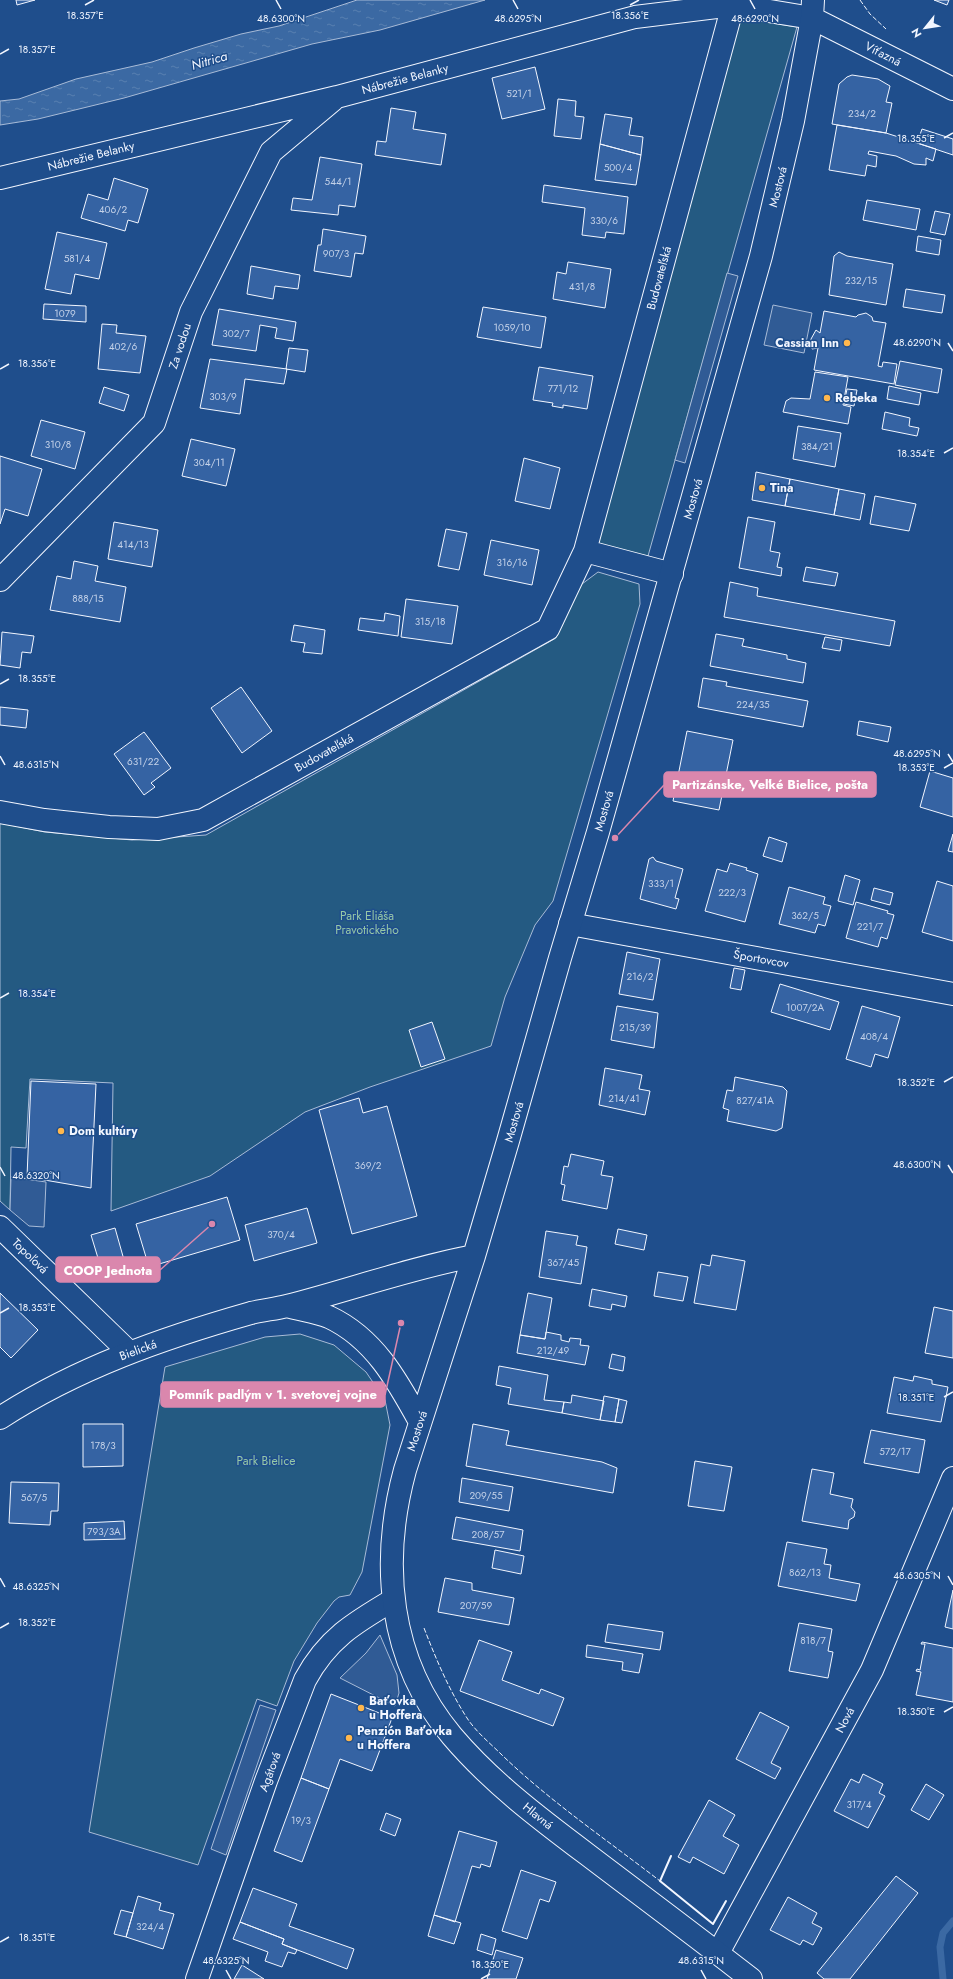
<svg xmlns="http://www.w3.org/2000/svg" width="953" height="1979" font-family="Jost,sans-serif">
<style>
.green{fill:#245a82;stroke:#a8bbd7}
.parking{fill:#305b95;stroke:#a8bbd7}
.water{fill:url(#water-ripples);stroke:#a8bbd7}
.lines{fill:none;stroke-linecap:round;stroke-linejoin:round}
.stream{stroke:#3b69a3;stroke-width:7}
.building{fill:#3563a3;stroke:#f2f6ff}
.minor-casing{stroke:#f2f6ff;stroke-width:24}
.major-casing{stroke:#f2f6ff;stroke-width:24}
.minor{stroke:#1f4e8c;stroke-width:22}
.major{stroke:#1f4e8c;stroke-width:22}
.fence{stroke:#f2f6ff;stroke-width:1;stroke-dasharray:5 2;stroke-linecap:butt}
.wall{stroke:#f2f6ff;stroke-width:2}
.ticks{fill:none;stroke:#f2f6ff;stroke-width:1.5}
.poi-dot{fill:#ffb74d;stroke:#1f4e8c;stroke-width:1.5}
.labels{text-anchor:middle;stroke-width:3;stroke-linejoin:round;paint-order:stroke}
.number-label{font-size:10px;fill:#c3d1e8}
.street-label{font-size:12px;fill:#f2f6ff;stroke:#1f4e8c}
.poi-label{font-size:12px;font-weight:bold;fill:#f2f6ff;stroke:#1f4e8c;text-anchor:start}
.park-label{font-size:12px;fill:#97c8a6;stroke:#1f4e8c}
.water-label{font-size:13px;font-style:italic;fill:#f2f6ff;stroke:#1f4e8c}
.ticks-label{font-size:10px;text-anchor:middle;fill:#f2f6ff;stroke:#1f4e8c;stroke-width:3;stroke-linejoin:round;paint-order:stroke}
.leader{fill:none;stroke:#da87ad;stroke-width:1.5}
.callout-dot{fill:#da87ad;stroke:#1f4e8c;stroke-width:1.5}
.callout{fill:#da87ad;stroke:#da87ad;stroke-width:1.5}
.callout-label{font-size:13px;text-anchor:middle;font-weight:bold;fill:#fff}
</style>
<defs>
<pattern id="water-ripples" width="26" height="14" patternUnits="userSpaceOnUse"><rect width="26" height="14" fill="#3b69a3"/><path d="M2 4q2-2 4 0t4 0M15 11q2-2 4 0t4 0" fill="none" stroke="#587fb1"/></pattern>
</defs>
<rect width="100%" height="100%" fill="#1f4e8c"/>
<path class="green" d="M 740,18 L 797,27 L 648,556 L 596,545 Z
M 598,572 L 639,584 L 640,604 L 553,901 L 535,925 L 505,997 L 491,1046 L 370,1087 L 305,1112 L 210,1176 L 111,1211 L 113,1083 L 30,1079 L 26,1148 L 11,1147 L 10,1210 L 0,1201 L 0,823 L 45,832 L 132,840 L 206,835 L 556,638 L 570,593 Z
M 300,1334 L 334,1345 L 366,1372 L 385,1400 L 390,1425 L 362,1572 L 350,1595 L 339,1597 L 334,1601 L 317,1623 L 294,1661 L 277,1706 L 257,1699 L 198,1865 L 89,1832 L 165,1367 L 265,1337 Z"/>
<path class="parking" d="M 727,273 L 738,276 L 685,463 L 675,460 Z
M 773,305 L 812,313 L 804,353 L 764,345 Z
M 11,1177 L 46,1182 L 44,1227 L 29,1226 L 10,1210 Z
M 380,1635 L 397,1675 L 399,1693 L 395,1706 L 340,1678 L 366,1653 Z
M 260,1705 L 276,1710 L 226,1855 L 211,1849 Z"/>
<path class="water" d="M 357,0 L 485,0 L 380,30 L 312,44 L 124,98 L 38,119 L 0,125 L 0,101 L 19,99 L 76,79 L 152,62 L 194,48 L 241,34 L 279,26 Z"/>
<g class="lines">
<path class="stream" d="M 943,1979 L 940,1947 L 943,1933 L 953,1921"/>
</g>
<path class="building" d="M 16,0 L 35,0 L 17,5 Z
M 934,0 L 949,0 L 947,5 Z
M 535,67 L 545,109 L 502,119 L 492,78 Z
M 852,75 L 878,79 L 890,86 L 886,102 L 892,103 L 886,133 L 832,124 L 839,84 L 847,77 Z
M 558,99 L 576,101 L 575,116 L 584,117 L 581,139 L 554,136 Z
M 391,108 L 416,112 L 413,129 L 446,134 L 441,165 L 375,155 L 377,141 L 386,142 Z
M 605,114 L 632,118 L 629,135 L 643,137 L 641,155 L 600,144 Z
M 837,125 L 886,133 L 936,149 L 933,161 L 926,158 L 926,165 L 914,164 L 896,156 L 869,151 L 868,154 L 877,156 L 876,167 L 867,165 L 865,176 L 829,170 Z
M 922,129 L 953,139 L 953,155 L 917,143 Z
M 600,144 L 641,155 L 636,185 L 595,180 Z
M 320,157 L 362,164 L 355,207 L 339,205 L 338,215 L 291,210 L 293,198 L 312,200 Z
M 114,178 L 148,189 L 138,223 L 128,220 L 125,231 L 81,218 L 88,194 L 108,200 Z
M 544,185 L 628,197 L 624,234 L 606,232 L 605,238 L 582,235 L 585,208 L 542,202 Z
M 867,200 L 920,209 L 916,230 L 863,220 Z
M 935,211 L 950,214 L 945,235 L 930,232 Z
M 323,229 L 366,236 L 363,254 L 355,253 L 351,277 L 314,271 L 318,245 L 321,245 Z
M 57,232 L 107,243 L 99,279 L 75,274 L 71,294 L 45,289 Z
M 918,236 L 941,240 L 939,255 L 916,251 Z
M 839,252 L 847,256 L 893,264 L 886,305 L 829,295 L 834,256 Z
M 568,262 L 611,269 L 605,308 L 553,299 L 557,272 L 566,274 Z
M 251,266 L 300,275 L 298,289 L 275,286 L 273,299 L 247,294 Z
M 906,289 L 945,295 L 942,313 L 903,307 Z
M 44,304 L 86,306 L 86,322 L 43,319 Z
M 483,307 L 546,317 L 541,348 L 477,337 Z
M 219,309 L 296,322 L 293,341 L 275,338 L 277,328 L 260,325 L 256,351 L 212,345 Z
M 824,311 L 856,317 L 858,315 L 866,313 L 872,317 L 873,321 L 886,323 L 878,366 L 882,367 L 883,362 L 897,364 L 894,384 L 814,370 L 818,348 L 812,349 L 811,339 L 816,330 L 820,333 Z
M 102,324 L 117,325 L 116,333 L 146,336 L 140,373 L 98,369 Z
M 289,348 L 308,350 L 305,372 L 286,369 Z
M 210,359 L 287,369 L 284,384 L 245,379 L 240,414 L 200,408 Z
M 900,361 L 942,369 L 938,393 L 895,385 Z
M 539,367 L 593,376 L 587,409 L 563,405 L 563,408 L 552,406 L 553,403 L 533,400 Z
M 815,372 L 848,377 L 843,405 L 851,407 L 848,424 L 783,412 L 786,401 L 791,398 L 810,399 Z
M 889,386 L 921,393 L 919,405 L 887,399 Z
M 104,387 L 129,395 L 124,411 L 99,403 Z
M 847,389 L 857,390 L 854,406 L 844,404 Z
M 885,412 L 910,418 L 909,426 L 919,428 L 917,436 L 882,429 Z
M 41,420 L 85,432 L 75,469 L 31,456 Z
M 798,426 L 841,433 L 835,467 L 793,459 Z
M 191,439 L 235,449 L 226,486 L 182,476 Z
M 0,456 L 42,469 L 28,516 L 5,509 L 0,524 Z
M 524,458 L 560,468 L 550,509 L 515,501 Z
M 756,472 L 790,479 L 785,506 L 752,500 Z
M 790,479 L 839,489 L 834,515 L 785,506 Z
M 839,489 L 865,494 L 860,520 L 834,515 Z
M 875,496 L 916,504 L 909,531 L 870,524 Z
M 748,517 L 775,522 L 770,551 L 780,553 L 777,567 L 782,568 L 781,576 L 739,568 Z
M 114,522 L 158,530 L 152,567 L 108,559 Z
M 446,529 L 467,533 L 459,570 L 438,566 Z
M 491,540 L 539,550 L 532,585 L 484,575 Z
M 74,561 L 98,566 L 95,581 L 126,587 L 120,622 L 50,610 L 57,576 L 71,579 Z
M 806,567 L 838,573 L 835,586 L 803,581 Z
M 730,582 L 758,588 L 757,596 L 895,621 L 890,646 L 724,617 Z
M 406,599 L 458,606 L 452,644 L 401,637 Z
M 385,613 L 400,616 L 398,636 L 358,630 L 360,618 L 384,621 Z
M 294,625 L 325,630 L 322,654 L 303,652 L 305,643 L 291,641 Z
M 2,632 L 34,636 L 31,653 L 22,652 L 20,668 L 0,665 Z
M 716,634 L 744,639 L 742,646 L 787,655 L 787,659 L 806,663 L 803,683 L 710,666 Z
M 825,637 L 842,640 L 840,651 L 822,648 Z
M 703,678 L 727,682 L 726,686 L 808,701 L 803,727 L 698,707 Z
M 241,687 L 272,731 L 242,753 L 211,708 Z
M 0,707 L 28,710 L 26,728 L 0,725 Z
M 859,721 L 891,727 L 888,742 L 857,735 Z
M 687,731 L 733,740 L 719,810 L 673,801 Z
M 144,732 L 171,768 L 151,783 L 155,787 L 144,795 L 114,754 Z
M 930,771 L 953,778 L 953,817 L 920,807 Z
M 953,834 L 953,852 L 948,851 Z
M 769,837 L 787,843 L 782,862 L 763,856 Z
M 653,857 L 656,861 L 683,869 L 675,898 L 679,899 L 676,909 L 640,899 L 649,859 Z
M 730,863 L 747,868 L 746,870 L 758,874 L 745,922 L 705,911 L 717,869 L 727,872 Z
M 845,875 L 860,880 L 853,905 L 838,901 Z
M 937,881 L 953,886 L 953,941 L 922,932 Z
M 789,887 L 825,897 L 823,904 L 831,906 L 825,926 L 818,924 L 815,933 L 779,924 Z
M 874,888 L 893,893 L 890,905 L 871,900 Z
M 856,902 L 888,911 L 887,913 L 894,915 L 887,939 L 881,937 L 878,947 L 846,938 Z
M 627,952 L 660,959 L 653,1000 L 619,994 Z
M 734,968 L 745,970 L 741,990 L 730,988 Z
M 780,984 L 839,1002 L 830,1030 L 771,1012 Z
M 617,1006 L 658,1013 L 654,1048 L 611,1040 Z
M 862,1006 L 900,1017 L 888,1058 L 875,1054 L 871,1067 L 846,1059 Z
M 432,1022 L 445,1059 L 421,1067 L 409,1030 Z
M 605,1068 L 642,1075 L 639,1089 L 650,1091 L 645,1115 L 599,1105 Z
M 735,1077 L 783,1087 L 787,1091 L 782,1128 L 776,1131 L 727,1121 L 729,1110 L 723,1108 L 727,1090 L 733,1091 Z
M 31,1081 L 96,1084 L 91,1188 L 27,1177 Z
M 359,1098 L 363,1113 L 387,1106 L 417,1216 L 352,1234 L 319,1110 Z
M 571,1154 L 604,1161 L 601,1175 L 613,1177 L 607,1209 L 562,1200 L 565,1185 L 561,1184 L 564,1166 L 568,1167 Z
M 227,1197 L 240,1240 L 149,1267 L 136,1224 Z
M 307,1208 L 317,1243 L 254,1261 L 245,1225 Z
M 115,1228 L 126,1267 L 109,1272 L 101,1268 L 91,1235 Z
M 618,1229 L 647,1235 L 644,1250 L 615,1244 Z
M 546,1231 L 578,1236 L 576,1245 L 587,1247 L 581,1284 L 539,1277 Z
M 712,1255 L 745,1261 L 736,1310 L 694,1303 L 701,1264 L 710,1266 Z
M 658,1272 L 688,1277 L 683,1301 L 654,1296 Z
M 592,1289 L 627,1296 L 625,1307 L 612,1304 L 611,1310 L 589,1306 Z
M 0,1293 L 38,1330 L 11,1358 L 0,1347 Z
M 528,1293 L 552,1298 L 545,1339 L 520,1335 Z
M 934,1307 L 953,1311 L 953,1358 L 925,1353 Z
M 546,1332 L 561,1335 L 561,1340 L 569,1342 L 570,1338 L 581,1339 L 580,1345 L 589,1346 L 585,1365 L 517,1353 L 520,1335 L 545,1339 Z
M 612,1354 L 625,1357 L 623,1371 L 609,1368 Z
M 499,1366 L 548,1375 L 544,1400 L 564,1402 L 562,1413 L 508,1404 L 511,1388 L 496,1385 Z
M 914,1376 L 932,1380 L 932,1384 L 948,1387 L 941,1422 L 887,1413 L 894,1377 L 913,1381 Z
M 572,1395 L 604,1401 L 600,1420 L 562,1413 L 564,1402 L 571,1403 Z
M 604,1396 L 619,1399 L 615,1422 L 600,1420 Z
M 619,1399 L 627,1401 L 622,1423 L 615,1422 Z
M 83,1424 L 123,1424 L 123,1466 L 83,1467 Z
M 473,1424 L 509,1431 L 506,1445 L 602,1462 L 617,1468 L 613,1493 L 466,1466 Z
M 871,1430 L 925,1440 L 919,1473 L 864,1463 Z
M 695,1461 L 732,1467 L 724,1511 L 688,1506 Z
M 812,1469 L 834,1473 L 830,1494 L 853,1499 L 851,1507 L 855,1512 L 854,1517 L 849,1520 L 848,1529 L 802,1521 Z
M 462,1478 L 513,1487 L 509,1511 L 459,1502 Z
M 11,1482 L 59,1483 L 58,1511 L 51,1511 L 50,1525 L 9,1523 Z
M 456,1517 L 523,1530 L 520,1551 L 452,1539 Z
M 124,1521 L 125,1539 L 84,1540 L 84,1523 Z
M 787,1542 L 827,1549 L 824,1564 L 831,1565 L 829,1578 L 860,1584 L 856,1601 L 778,1586 Z
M 495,1550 L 524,1556 L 521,1574 L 492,1568 Z
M 445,1578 L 472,1583 L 472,1590 L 514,1598 L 509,1625 L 438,1612 Z
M 953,1590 L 953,1629 L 945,1627 Z
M 799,1623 L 832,1629 L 828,1651 L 833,1652 L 828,1678 L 789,1671 Z
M 608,1624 L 663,1632 L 660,1650 L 605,1642 Z
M 479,1640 L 512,1652 L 502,1680 L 539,1694 L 541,1689 L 564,1698 L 553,1726 L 460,1691 Z
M 922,1642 L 953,1648 L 953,1702 L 916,1695 L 921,1672 L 916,1671 L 917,1669 L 920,1670 L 925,1644 L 921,1644 Z
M 587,1645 L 643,1654 L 639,1673 L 622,1670 L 623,1662 L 586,1657 Z
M 331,1694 L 392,1718 L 372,1771 L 340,1759 L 329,1789 L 301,1778 Z
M 760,1712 L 789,1727 L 771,1763 L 781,1768 L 775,1779 L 736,1759 Z
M 863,1774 L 883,1784 L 879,1793 L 885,1796 L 868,1828 L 834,1811 L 851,1779 L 859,1783 Z
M 301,1778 L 329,1789 L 302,1862 L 274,1851 Z
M 926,1784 L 944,1795 L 929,1820 L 911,1810 Z
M 709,1800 L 735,1815 L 723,1836 L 739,1845 L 724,1874 L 693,1857 L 690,1863 L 678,1857 Z
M 386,1813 L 401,1819 L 395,1836 L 380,1830 Z
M 459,1831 L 497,1842 L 490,1867 L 481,1864 L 480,1868 L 472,1866 L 455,1922 L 434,1915 Z
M 521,1870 L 556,1882 L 549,1902 L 540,1899 L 527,1939 L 502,1931 Z
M 896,1876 L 918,1893 L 850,1979 L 824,1979 L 817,1973 Z
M 253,1888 L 297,1904 L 289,1926 L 354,1949 L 347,1969 L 282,1944 L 284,1939 L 240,1922 Z
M 138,1896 L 161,1903 L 159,1910 L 174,1914 L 163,1949 L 126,1937 Z
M 788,1897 L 817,1913 L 812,1923 L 822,1928 L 813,1945 L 803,1940 L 800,1945 L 770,1930 Z
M 121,1910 L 133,1913 L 126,1937 L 114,1934 Z
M 434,1915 L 461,1923 L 454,1944 L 428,1936 Z
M 240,1922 L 284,1939 L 282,1944 L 297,1950 L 295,1954 L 288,1952 L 282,1967 L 265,1961 L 268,1952 L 233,1939 Z
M 481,1934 L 496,1939 L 492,1955 L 477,1950 Z
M 496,1950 L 523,1958 L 516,1979 L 487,1979 Z
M 242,1965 L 264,1979 L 234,1979 Z"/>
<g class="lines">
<defs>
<path id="minor" d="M 0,178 L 337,97 L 635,17 L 733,5 L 812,18
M 585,551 L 672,574
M 0,580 L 154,423 L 191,312 L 271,152 L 333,100
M 0,812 L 44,820 L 109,827 L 158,829 L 203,820 L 548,629 L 585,551 L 733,5
M 570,924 L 953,994
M 0,1227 L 129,1352
M 718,1953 L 872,1670 L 953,1478
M 197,1979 L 266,1781 L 305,1680 C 327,1639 354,1623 393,1600"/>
<path id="major" d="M 812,18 L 953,89
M 287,1306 C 301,1310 316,1312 329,1317 C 374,1338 397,1380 420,1422
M 0,1418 C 77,1368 163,1338 251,1313 C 263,1310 275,1309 287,1306 C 350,1290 410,1268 474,1256
M 751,1979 C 697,1937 642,1896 588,1855 C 540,1819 491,1782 452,1736 C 388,1660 380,1562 405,1470 L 474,1256 L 508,1141 L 560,958 L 598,832 L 761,256 L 793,121 L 812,18 L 813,0"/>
</defs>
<use href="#minor" class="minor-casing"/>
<use href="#major" class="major-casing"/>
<use href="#minor" class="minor"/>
<use href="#major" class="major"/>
<path class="fence" d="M 860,0 L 870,14 L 886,29
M 424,1628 C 436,1659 449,1690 467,1718 C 476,1732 491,1744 503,1756 C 551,1802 607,1840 660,1881"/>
<path class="wall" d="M 671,1856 L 660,1881 L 713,1924 L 726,1901"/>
</g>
<path class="ticks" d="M 276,0 L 281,9M 513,0 L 518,9M 750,0 L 755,9M 85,5 L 94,0M 630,5 L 639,0M 0,54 L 9,49M 944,138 L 953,133M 948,343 L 953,351M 0,369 L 9,364M 944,453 L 953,448M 0,684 L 9,679M 948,754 L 953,762M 0,756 L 5,765M 944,768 L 953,763M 0,998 L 9,993M 944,1082 L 953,1077M 948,1165 L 953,1173M 0,1167 L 5,1176M 0,1313 L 9,1308M 944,1397 L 953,1392M 948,1576 L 953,1585M 0,1578 L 5,1587M 0,1628 L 9,1623M 944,1712 L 953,1707M 0,1942 L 9,1937M 226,1970 L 231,1979M 701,1970 L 706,1979M 481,1979 L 490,1974"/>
<g class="poi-dot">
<circle cx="847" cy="343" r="4"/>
<circle cx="827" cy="398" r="4"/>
<circle cx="762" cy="488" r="4"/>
<circle cx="61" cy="1131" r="4"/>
<circle cx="361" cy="1708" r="4"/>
<circle cx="349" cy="1738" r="4"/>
</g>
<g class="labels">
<g class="number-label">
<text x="519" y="97">521/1</text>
<text x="862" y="117">234/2</text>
<text x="618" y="171">500/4</text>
<text x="338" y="185">544/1</text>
<text x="113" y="213">406/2</text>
<text x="604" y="224">330/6</text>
<text x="336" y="257">907/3</text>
<text x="77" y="262">581/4</text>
<text x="861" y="284">232/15</text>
<text x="582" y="290">431/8</text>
<text x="65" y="317">1079</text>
<text x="512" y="331">1059/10</text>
<text x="236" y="337">302/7</text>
<text x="123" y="350">402/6</text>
<text x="563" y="392">771/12</text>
<text x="223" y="400">303/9</text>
<text x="58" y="448">310/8</text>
<text x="817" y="450">384/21</text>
<text x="209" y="466">304/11</text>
<text x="133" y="548">414/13</text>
<text x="512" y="566">316/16</text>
<text x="88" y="602">888/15</text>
<text x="430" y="625">315/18</text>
<text x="753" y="708">224/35</text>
<text x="143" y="765">631/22</text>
<text x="661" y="887">333/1</text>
<text x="732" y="896">222/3</text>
<text x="805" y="919">362/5</text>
<text x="870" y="930">221/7</text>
<text x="640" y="980">216/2</text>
<text x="805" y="1011">1007/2A</text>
<text x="635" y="1031">215/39</text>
<text x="874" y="1040">408/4</text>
<text x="624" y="1102">214/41</text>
<text x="755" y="1104">827/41A</text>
<text x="368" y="1169">369/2</text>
<text x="281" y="1238">370/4</text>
<text x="563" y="1266">367/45</text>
<text x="553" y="1354">212/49</text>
<text x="103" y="1449">178/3</text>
<text x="895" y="1455">572/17</text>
<text x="486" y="1499">209/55</text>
<text x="34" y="1501">567/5</text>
<text x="104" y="1535">793/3A</text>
<text x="488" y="1538">208/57</text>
<text x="805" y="1576">862/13</text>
<text x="476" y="1609">207/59</text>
<text x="813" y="1644">818/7</text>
<text x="859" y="1808">317/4</text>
<text x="301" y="1824">19/3</text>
<text x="150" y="1930">324/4</text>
</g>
<g class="street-label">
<text transform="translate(883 54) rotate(27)" y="4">Víťazná</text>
<text transform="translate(405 79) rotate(-15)" y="4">Nábrežie Belanky</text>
<text transform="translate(91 156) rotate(-14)" y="4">Nábrežie Belanky</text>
<text transform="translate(778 187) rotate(-76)" y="4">Mostová</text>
<text transform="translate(659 278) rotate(-75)" y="4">Budovateľská</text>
<text transform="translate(180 346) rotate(-72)" y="4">Za vodou</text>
<text transform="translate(693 499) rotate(-74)" y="4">Mostová</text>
<text transform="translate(324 753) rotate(-29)" y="4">Budovateľská</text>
<text transform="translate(604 811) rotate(-74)" y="4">Mostová</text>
<text transform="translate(761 959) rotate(10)" y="4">Športovcov</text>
<text transform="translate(514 1122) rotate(-74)" y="4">Mostová</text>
<text transform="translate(30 1256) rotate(44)" y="4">Topoľová</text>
<text transform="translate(138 1350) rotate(-20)" y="4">Bielická</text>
<text transform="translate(417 1431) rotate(-72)" y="4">Mostová</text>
<text transform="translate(845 1720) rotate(-62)" y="4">Nová</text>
<text transform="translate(270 1772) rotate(-70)" y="4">Agátová</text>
<text transform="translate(538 1816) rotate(39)" y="4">Hlavná</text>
</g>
<g class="poi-label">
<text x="839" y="347" text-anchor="end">Cassian Inn</text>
<text x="835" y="402">Rebeka</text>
<text x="770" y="492">Tina</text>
<text x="69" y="1135">Dom kultúry</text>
<text x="369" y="1705">Baťovka<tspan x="369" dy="14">u Hoffera</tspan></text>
<text x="357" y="1735">Penzión Baťovka<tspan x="357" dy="14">u Hoffera</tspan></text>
</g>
<g class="park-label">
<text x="367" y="920">Park Eliáša<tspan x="367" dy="14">Pravotického</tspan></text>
<text x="266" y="1465">Park Bielice</text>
</g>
<g class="water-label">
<text transform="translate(209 60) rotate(-16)" y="5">Nitrica</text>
</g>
</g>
<g class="ticks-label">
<text x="85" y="19">18.357°E</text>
<text x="630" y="19">18.356°E</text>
<text x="281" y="22">48.6300°N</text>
<text x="755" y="22">48.6290°N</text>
<text x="518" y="22">48.6295°N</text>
<text x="37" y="53">18.357°E</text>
<text x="916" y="142">18.355°E</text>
<text x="917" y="346">48.6290°N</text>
<text x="37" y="367">18.356°E</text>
<text x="916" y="457">18.354°E</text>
<text x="37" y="682">18.355°E</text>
<text x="917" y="757">48.6295°N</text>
<text x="36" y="768">48.6315°N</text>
<text x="916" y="771">18.353°E</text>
<text x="37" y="997">18.354°E</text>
<text x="916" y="1086">18.352°E</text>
<text x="917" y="1168">48.6300°N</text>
<text x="36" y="1179">48.6320°N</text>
<text x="37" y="1311">18.353°E</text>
<text x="916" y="1401">18.351°E</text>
<text x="917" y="1579">48.6305°N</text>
<text x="36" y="1590">48.6325°N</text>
<text x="37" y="1626">18.352°E</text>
<text x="916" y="1715">18.350°E</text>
<text x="37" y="1941">18.351°E</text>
<text x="226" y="1964">48.6325°N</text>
<text x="701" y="1964">48.6315°N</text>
<text x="490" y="1968">18.350°E</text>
</g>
<path class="leader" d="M615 838L664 785M212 1224L160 1270M401 1323L385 1395"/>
<g class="callout-dot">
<circle cx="615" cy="838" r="4"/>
<circle cx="212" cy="1224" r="4"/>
<circle cx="401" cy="1323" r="4"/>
</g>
<g class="callout">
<rect x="664" y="772" width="212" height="25" rx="4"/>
<rect x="56" y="1257" width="104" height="25" rx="4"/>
<rect x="161" y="1382" width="224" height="25" rx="4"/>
</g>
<g class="callout-label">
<text x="770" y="789">Partizánske, Veľké Bielice, pošta</text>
<text x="108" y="1275">COOP Jednota</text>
<text x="273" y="1399">Pomník padlým v 1. svetovej vojne</text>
</g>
<g transform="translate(925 28) rotate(240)" stroke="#1f4e8c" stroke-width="3" paint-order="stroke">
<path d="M0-3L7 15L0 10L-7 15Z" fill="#f2f6ff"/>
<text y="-6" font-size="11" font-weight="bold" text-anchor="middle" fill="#f2f6ff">N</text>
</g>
</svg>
